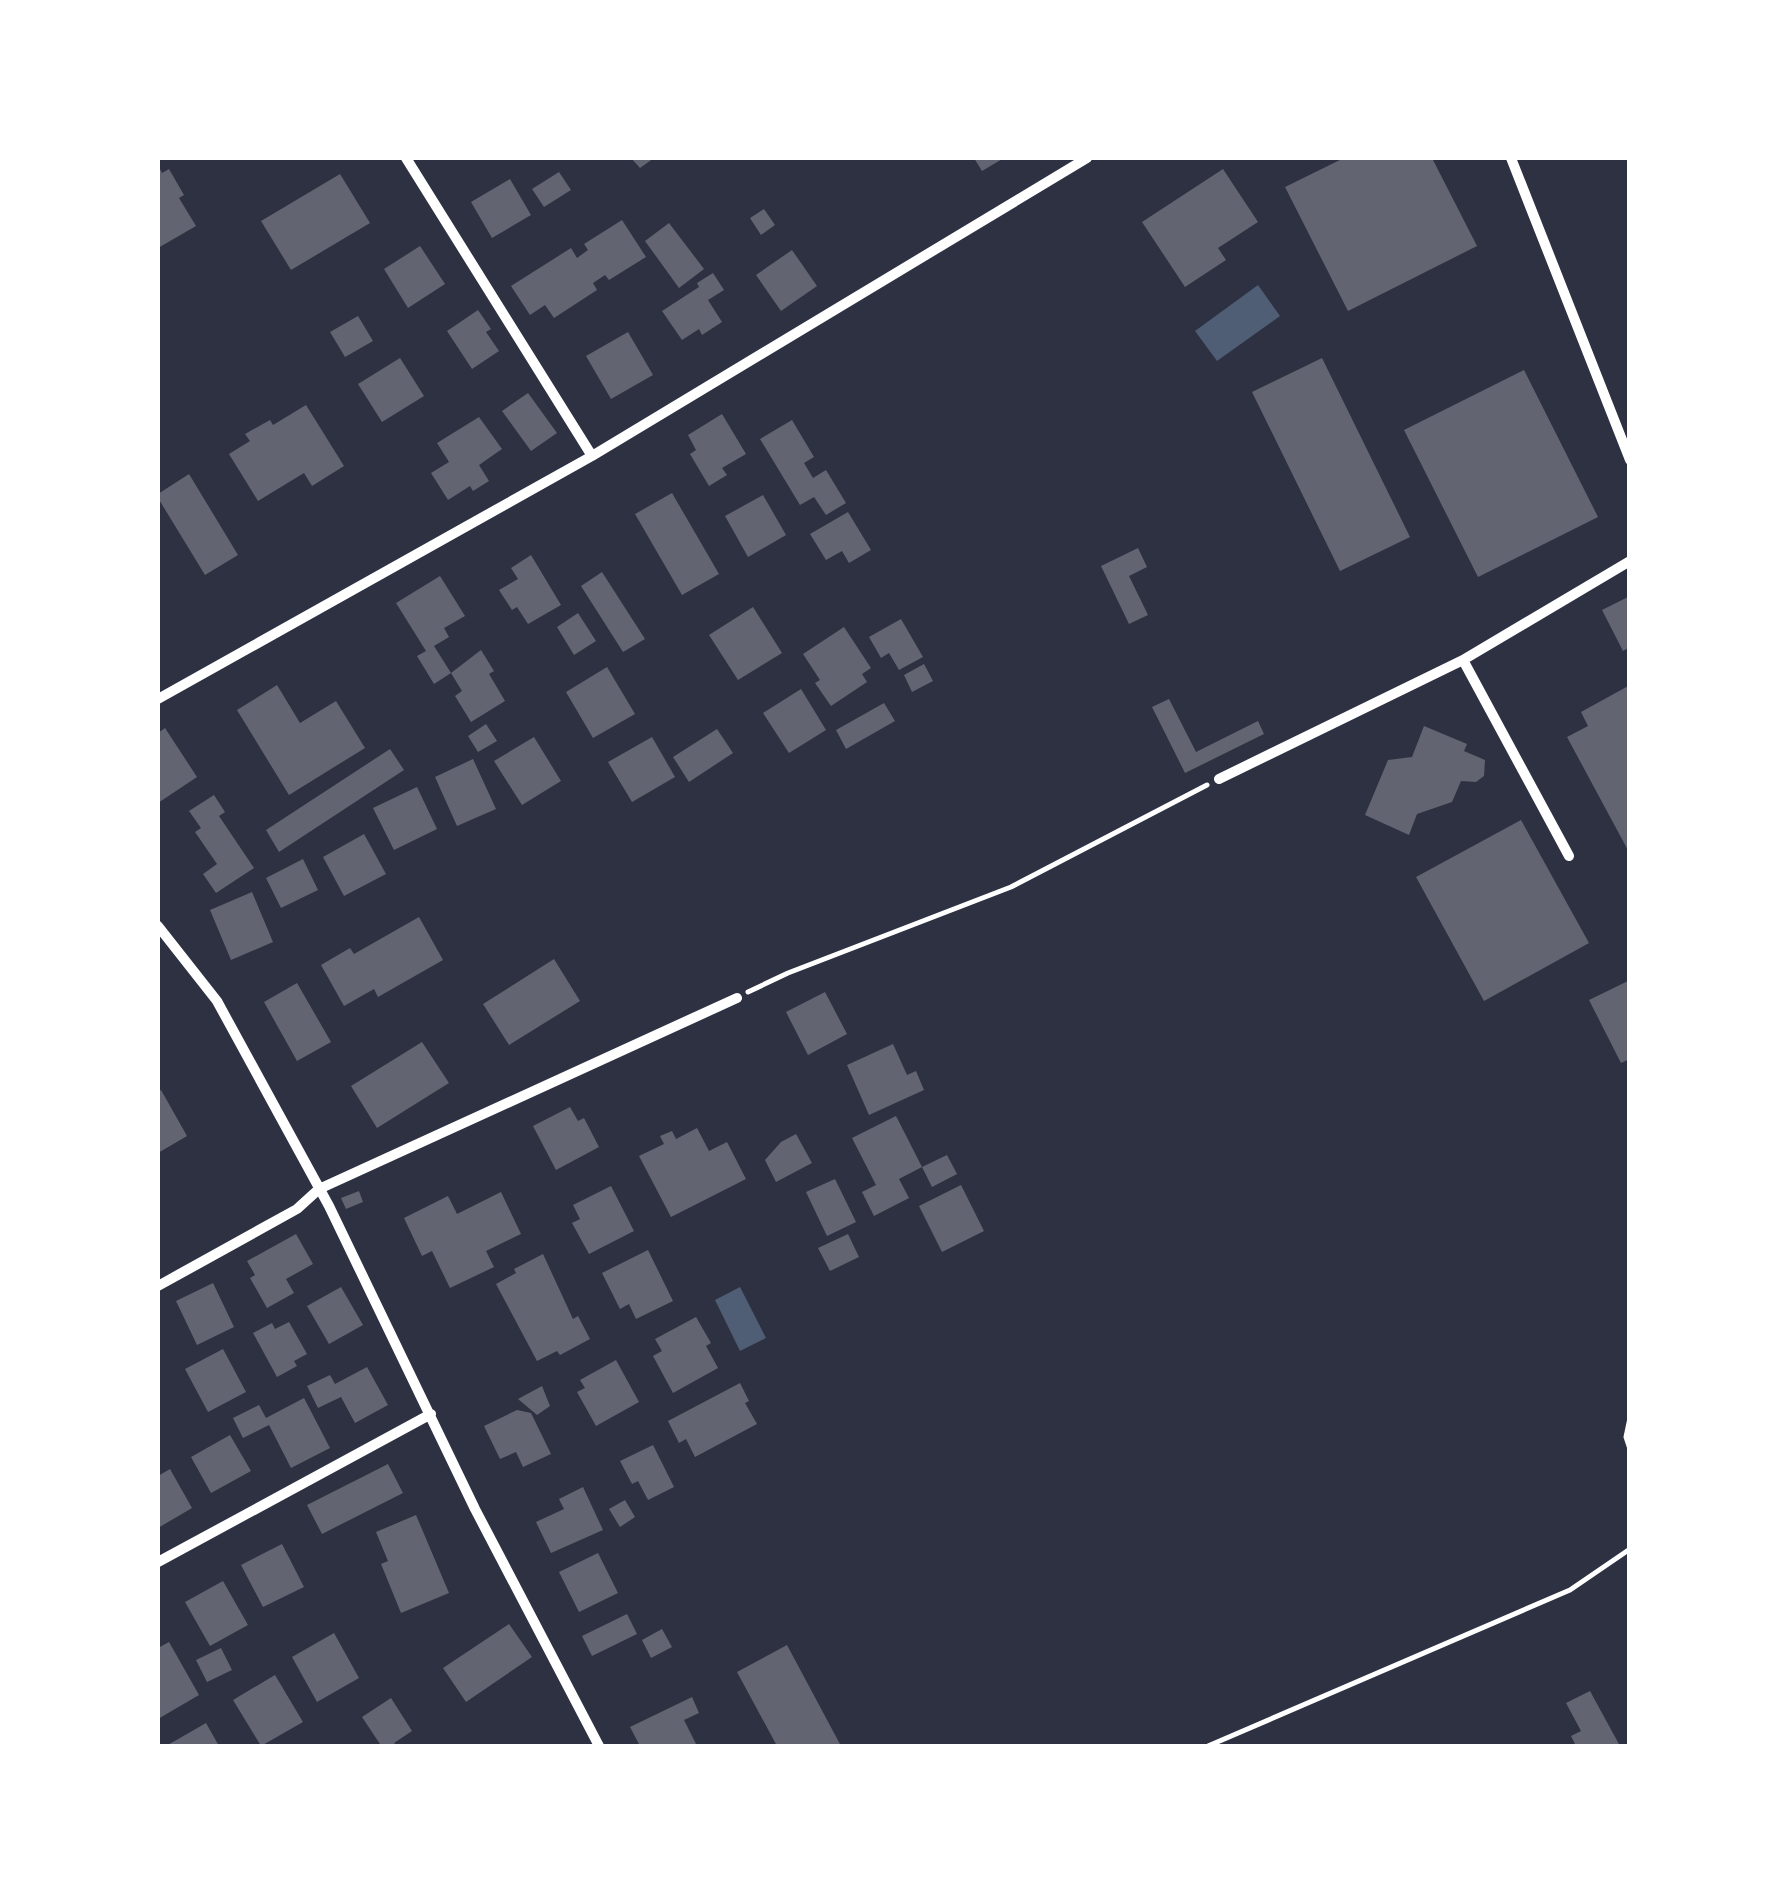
<svg xmlns="http://www.w3.org/2000/svg" width="1787" height="1904" font-family="'Archivo Narrow',sans-serif">
<style>
.water{fill:#4f5d75}
.building{fill:#626471}
.lines{fill:none;stroke-linecap:round;stroke-linejoin:round}
.path{stroke:#fff;stroke-width:5}
.minor{stroke:#fff;stroke-width:10}
</style>
<rect width="100%" height="100%" fill="#2d3142"/>
<path class="water" d="M 1258,285 L 1280,316 L 1217,361 L 1195,331 Z
M 740,1287 L 766,1338 L 740,1351 L 715,1300 Z"/>
<path class="building" d="M 631,158 L 654,158 L 640,168 Z
M 974,158 L 1004,158 L 982,171 Z
M 1344,158 L 1432,158 L 1477,246 L 1348,311 L 1285,187 Z
M 158,165 L 162,173 L 169,169 L 184,195 L 179,198 L 196,226 L 158,248 Z
M 1223,169 L 1258,222 L 1218,248 L 1226,260 L 1185,287 L 1142,222 Z
M 559,172 L 571,190 L 544,207 L 532,189 Z
M 340,174 L 370,223 L 291,270 L 261,221 Z
M 510,179 L 531,215 L 492,238 L 471,202 Z
M 764,209 L 775,225 L 761,235 L 750,218 Z
M 622,220 L 646,257 L 609,280 L 605,275 L 593,283 L 597,290 L 554,318 L 545,305 L 530,315 L 511,286 L 571,248 L 577,258 L 588,250 L 584,244 Z
M 669,223 L 704,269 L 679,288 L 645,241 Z
M 420,246 L 445,284 L 408,308 L 384,269 Z
M 792,250 L 817,286 L 781,311 L 756,275 Z
M 713,273 L 724,290 L 708,300 L 722,322 L 702,335 L 699,329 L 682,340 L 662,311 L 699,287 L 697,283 Z
M 478,310 L 491,329 L 486,332 L 499,351 L 472,369 L 447,331 Z
M 358,316 L 373,341 L 345,357 L 330,332 Z
M 628,332 L 653,375 L 611,399 L 586,356 Z
M 400,358 L 424,396 L 382,422 L 358,384 Z
M 1322,358 L 1410,537 L 1340,571 L 1252,392 Z
M 1524,370 L 1598,517 L 1478,577 L 1404,430 Z
M 528,393 L 557,433 L 531,451 L 502,411 Z
M 306,405 L 344,466 L 312,486 L 304,473 L 258,501 L 229,454 L 250,441 L 245,434 L 270,420 L 273,425 Z
M 722,414 L 746,454 L 722,468 L 727,475 L 709,486 L 690,454 L 696,450 L 688,435 Z
M 479,417 L 502,449 L 479,465 L 489,481 L 473,491 L 470,486 L 448,500 L 431,473 L 449,462 L 437,443 Z
M 792,420 L 814,457 L 804,463 L 813,478 L 826,470 L 846,503 L 826,515 L 814,497 L 800,505 L 760,439 Z
M 189,474 L 238,555 L 205,575 L 158,498 L 158,494 Z
M 672,493 L 719,574 L 682,595 L 635,514 Z
M 763,495 L 786,535 L 748,557 L 725,516 Z
M 848,512 L 871,550 L 849,563 L 842,551 L 826,560 L 810,534 Z
M 1138,548 L 1147,567 L 1129,576 L 1148,615 L 1129,624 L 1101,566 Z
M 531,555 L 561,605 L 528,624 L 517,607 L 512,610 L 499,590 L 518,579 L 511,568 Z
M 602,572 L 645,639 L 623,652 L 581,586 Z
M 440,576 L 465,616 L 444,628 L 449,637 L 434,646 L 451,673 L 434,684 L 417,656 L 426,651 L 396,603 Z
M 1630,596 L 1630,647 L 1623,651 L 1602,610 Z
M 753,607 L 782,653 L 738,680 L 709,635 Z
M 578,613 L 596,641 L 574,655 L 557,627 Z
M 901,619 L 923,657 L 899,670 L 889,653 L 881,658 L 869,637 Z
M 844,627 L 871,668 L 862,674 L 867,682 L 831,706 L 815,683 L 820,680 L 803,654 Z
M 481,650 L 494,671 L 489,674 L 505,701 L 471,722 L 455,696 L 462,691 L 451,673 Z
M 924,664 L 933,681 L 912,692 L 904,675 Z
M 607,667 L 635,714 L 593,738 L 566,692 Z
M 277,685 L 300,723 L 336,701 L 365,748 L 289,795 L 237,710 Z
M 1630,685 L 1630,854 L 1567,737 L 1588,726 L 1581,712 Z
M 801,689 L 826,730 L 789,753 L 763,713 Z
M 1169,699 L 1196,752 L 1258,721 L 1264,734 L 1185,773 L 1152,707 Z
M 884,703 L 895,721 L 846,749 L 836,730 Z
M 486,724 L 497,741 L 478,752 L 468,736 Z
M 1424,726 L 1467,744 L 1464,751 L 1485,760 L 1484,776 L 1476,782 L 1461,781 L 1452,802 L 1417,814 L 1409,835 L 1365,815 L 1388,760 L 1412,757 Z
M 165,728 L 197,777 L 158,803 L 158,733 Z
M 717,729 L 733,753 L 689,782 L 673,757 Z
M 534,737 L 561,781 L 522,805 L 494,761 Z
M 652,737 L 675,777 L 632,802 L 608,762 Z
M 390,749 L 404,770 L 279,852 L 266,830 Z
M 473,759 L 496,809 L 457,826 L 435,777 Z
M 417,787 L 437,829 L 394,850 L 373,808 Z
M 214,795 L 225,812 L 219,816 L 254,868 L 216,893 L 203,874 L 217,864 L 195,832 L 201,828 L 189,811 Z
M 1521,820 L 1589,943 L 1484,1001 L 1416,877 Z
M 364,834 L 386,874 L 344,896 L 323,857 Z
M 303,859 L 318,890 L 281,908 L 266,878 Z
M 252,892 L 273,942 L 231,960 L 210,910 Z
M 419,917 L 443,960 L 378,997 L 374,989 L 344,1006 L 321,965 L 350,948 L 354,954 Z
M 554,959 L 580,1001 L 509,1045 L 483,1004 Z
M 1630,980 L 1630,1059 L 1621,1063 L 1589,1000 Z
M 297,983 L 331,1042 L 297,1061 L 264,1002 Z
M 825,992 L 847,1034 L 808,1055 L 786,1012 Z
M 422,1042 L 449,1083 L 377,1128 L 351,1086 Z
M 893,1044 L 907,1075 L 916,1071 L 924,1090 L 869,1115 L 847,1065 Z
M 161,1090 L 187,1136 L 158,1153 L 158,1092 Z
M 570,1107 L 578,1121 L 584,1118 L 599,1147 L 556,1170 L 533,1126 Z
M 896,1116 L 922,1167 L 899,1179 L 909,1198 L 874,1216 L 862,1192 L 876,1185 L 852,1138 Z
M 697,1128 L 709,1151 L 727,1142 L 746,1179 L 671,1217 L 639,1156 L 664,1144 L 660,1136 L 672,1131 L 676,1139 Z
M 796,1134 L 812,1163 L 776,1182 L 765,1160 L 781,1142 Z
M 947,1155 L 957,1174 L 932,1187 L 922,1167 Z
M 835,1179 L 856,1222 L 827,1236 L 806,1192 Z
M 961,1185 L 984,1231 L 942,1252 L 919,1206 Z
M 611,1186 L 634,1231 L 589,1254 L 572,1223 L 580,1219 L 573,1205 Z
M 359,1191 L 363,1202 L 346,1209 L 341,1198 Z
M 501,1192 L 521,1234 L 486,1251 L 494,1267 L 450,1288 L 432,1251 L 422,1256 L 404,1218 L 448,1196 L 457,1214 Z
M 296,1234 L 313,1264 L 286,1279 L 294,1293 L 267,1308 L 250,1278 L 255,1275 L 247,1261 Z
M 848,1234 L 859,1257 L 830,1271 L 818,1248 Z
M 648,1250 L 673,1301 L 636,1319 L 629,1304 L 620,1309 L 602,1273 Z
M 543,1254 L 573,1319 L 578,1316 L 590,1339 L 560,1355 L 557,1351 L 537,1361 L 496,1284 L 516,1273 L 514,1269 Z
M 213,1283 L 234,1327 L 197,1345 L 176,1301 Z
M 341,1287 L 363,1325 L 329,1344 L 307,1306 Z
M 696,1317 L 711,1343 L 706,1346 L 718,1368 L 673,1393 L 653,1356 L 662,1351 L 655,1339 Z
M 289,1322 L 307,1354 L 294,1361 L 297,1366 L 277,1377 L 253,1333 L 272,1323 L 275,1329 Z
M 223,1349 L 246,1392 L 208,1412 L 185,1369 Z
M 616,1360 L 639,1402 L 596,1426 L 577,1392 L 585,1388 L 580,1380 Z
M 367,1367 L 388,1405 L 355,1423 L 341,1397 L 318,1408 L 307,1386 L 330,1375 L 335,1384 Z
M 740,1383 L 749,1401 L 745,1403 L 757,1424 L 695,1457 L 686,1439 L 679,1443 L 668,1421 Z
M 542,1386 L 550,1406 L 537,1415 L 518,1399 Z
M 304,1398 L 330,1448 L 291,1468 L 269,1425 L 243,1438 L 233,1418 L 259,1405 L 266,1418 Z
M 517,1410 L 531,1413 L 551,1454 L 523,1467 L 516,1452 L 500,1459 L 484,1426 Z
M 230,1435 L 251,1471 L 211,1493 L 191,1457 Z
M 653,1445 L 674,1487 L 648,1500 L 638,1481 L 632,1484 L 620,1461 Z
M 388,1464 L 403,1493 L 322,1534 L 307,1505 Z
M 170,1469 L 192,1508 L 158,1528 L 158,1476 Z
M 583,1487 L 603,1530 L 551,1553 L 536,1522 L 564,1509 L 559,1499 Z
M 625,1500 L 635,1517 L 620,1527 L 609,1509 Z
M 416,1515 L 449,1593 L 401,1613 L 381,1564 L 388,1561 L 376,1532 Z
M 282,1544 L 304,1587 L 263,1607 L 241,1565 Z
M 598,1553 L 618,1593 L 579,1612 L 559,1572 Z
M 223,1581 L 248,1625 L 210,1646 L 185,1602 Z
M 627,1614 L 637,1634 L 592,1656 L 582,1636 Z
M 509,1624 L 532,1657 L 466,1702 L 443,1668 Z
M 662,1629 L 672,1647 L 651,1658 L 642,1640 Z
M 334,1633 L 359,1678 L 317,1702 L 292,1657 Z
M 169,1642 L 199,1695 L 158,1719 L 158,1648 Z
M 787,1645 L 841,1746 L 777,1746 L 737,1672 Z
M 221,1648 L 232,1670 L 207,1682 L 196,1660 Z
M 275,1675 L 303,1722 L 261,1746 L 233,1700 Z
M 1590,1691 L 1620,1746 L 1576,1746 L 1571,1736 L 1581,1731 L 1566,1703 Z
M 692,1697 L 699,1713 L 684,1720 L 697,1746 L 640,1746 L 630,1727 Z
M 391,1698 L 412,1731 L 394,1743 L 397,1746 L 376,1746 L 380,1744 L 362,1717 Z
M 206,1723 L 219,1746 L 166,1746 Z"/>
<g class="lines">
<path class="path" d="M 748,992 L 788,973 L 1011,887 L 1207,785
M 1630,1418 L 1626,1437 L 1630,1449
M 1208,1746 L 1570,1590 L 1630,1549"/>
<path class="minor" d="M 406,158 L 592,456
M 1511,158 L 1630,460
M 1463,660 L 1569,856
M 158,699 L 592,456 L 1087,158
M 1219,779 L 1463,660 L 1630,561
M 158,926 L 217,1001 L 329,1206 L 475,1509 L 599,1746
M 158,1286 L 297,1209 L 319,1189 L 737,998
M 158,1562 L 431,1414"/>
</g>
<rect width="1787" height="1904" fill="none" stroke="#ffffff" stroke-width="320"/>
</svg>
